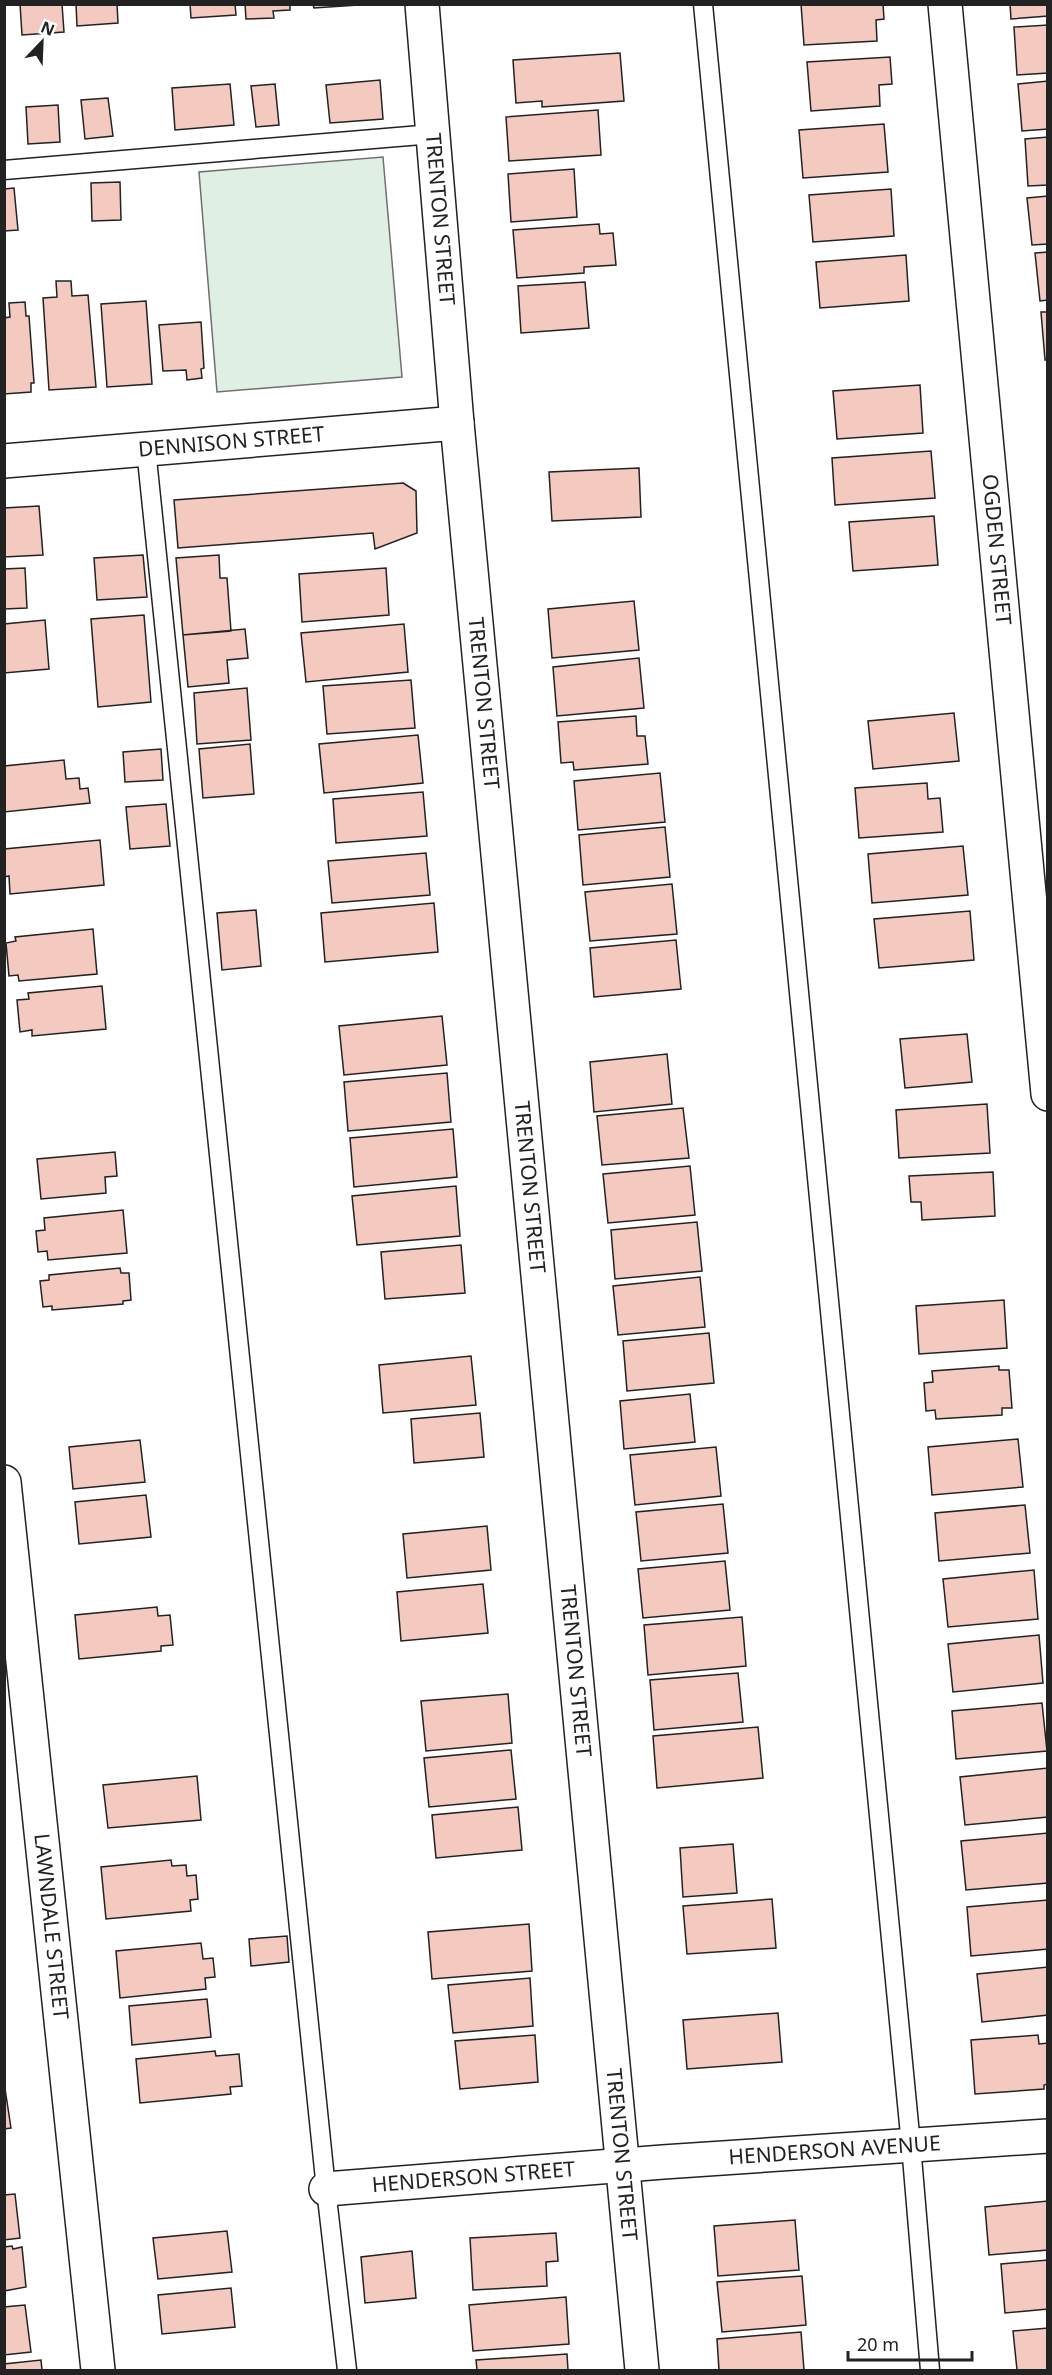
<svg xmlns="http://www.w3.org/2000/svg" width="1052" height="2375" font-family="'Noto Sans',sans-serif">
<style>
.green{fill:#e0efe3;stroke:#6f6f6f;stroke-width:1.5}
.building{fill:#f3c9c0;stroke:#222;stroke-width:1.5}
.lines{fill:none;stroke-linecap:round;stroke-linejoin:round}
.lane-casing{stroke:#222;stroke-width:21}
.street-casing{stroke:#222;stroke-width:36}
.lane{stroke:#fff;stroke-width:18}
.street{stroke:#fff;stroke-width:33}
.labels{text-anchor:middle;stroke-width:4.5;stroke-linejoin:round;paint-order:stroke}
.street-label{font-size:21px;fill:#222;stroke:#fff}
</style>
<rect width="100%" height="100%" fill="#fff"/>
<path class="green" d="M 383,157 L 402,377 L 217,392 L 199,172 Z"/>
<path class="building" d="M 20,4 L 62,4 L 64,32 L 22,35 Z
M 76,4 L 117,4 L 118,23 L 77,26 Z
M 190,4 L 235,4 L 236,15 L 191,18 Z
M 245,4 L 290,4 L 290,10 L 273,11 L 274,18 L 246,19 Z
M 313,4 L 358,4 L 358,5 L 314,8 Z
M 801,4 L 883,4 L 884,19 L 876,20 L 877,41 L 804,45 Z
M 1010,4 L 1048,4 L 1048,16 L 1011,19 Z
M 1048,25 L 1048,73 L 1017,75 L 1014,27 Z
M 620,53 L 624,101 L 542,107 L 542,101 L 516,103 L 513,60 Z
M 890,57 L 892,84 L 879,85 L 880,106 L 811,111 L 807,62 Z
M 380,80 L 383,119 L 330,123 L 326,85 Z
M 1048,81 L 1048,129 L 1022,131 L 1018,84 Z
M 230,84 L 234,125 L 175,130 L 172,88 Z
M 275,84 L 279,125 L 256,127 L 251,86 Z
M 108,98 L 113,136 L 85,139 L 81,100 Z
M 58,105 L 60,142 L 28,144 L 26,107 Z
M 598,110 L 601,155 L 509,161 L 506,117 Z
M 884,124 L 888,172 L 803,178 L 799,130 Z
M 1048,137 L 1048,185 L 1028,186 L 1025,139 Z
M 574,169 L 577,217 L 511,222 L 508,174 Z
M 120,182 L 121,220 L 92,221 L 91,183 Z
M 14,188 L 18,230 L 4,231 L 4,189 Z
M 891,189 L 894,236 L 813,242 L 809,195 Z
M 1048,196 L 1048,244 L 1032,245 L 1027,198 Z
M 599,224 L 600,234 L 613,233 L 616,265 L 584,267 L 584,273 L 517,278 L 513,230 Z
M 1048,252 L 1048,300 L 1040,301 L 1035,253 Z
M 906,255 L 909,301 L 820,308 L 816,262 Z
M 56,281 L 71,281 L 72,296 L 88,295 L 96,387 L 49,390 L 43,298 L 57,297 Z
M 585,282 L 589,328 L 521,333 L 518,286 Z
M 146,301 L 152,384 L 107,387 L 101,304 Z
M 25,302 L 26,316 L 29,316 L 34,383 L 31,383 L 31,392 L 4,394 L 4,318 L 10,317 L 9,303 Z
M 1041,312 L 1048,312 L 1048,360 L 1045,360 Z
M 201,322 L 204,368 L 201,369 L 202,378 L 187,380 L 186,370 L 163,371 L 159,325 Z
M 920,385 L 923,433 L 837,439 L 833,391 Z
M 931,451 L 935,498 L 835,505 L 832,458 Z
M 639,468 L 641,517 L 552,521 L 549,472 Z
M 403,483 L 416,491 L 417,533 L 375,549 L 373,533 L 178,548 L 174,500 Z
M 39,506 L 43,555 L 4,557 L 4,508 Z
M 934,516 L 938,565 L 853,571 L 849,522 Z
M 143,555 L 147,597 L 97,600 L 94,558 Z
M 219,555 L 220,578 L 227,578 L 231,631 L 183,635 L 176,558 Z
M 25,568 L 27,608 L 4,609 L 4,569 Z
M 386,568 L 389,615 L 302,622 L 299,574 Z
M 634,601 L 639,650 L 552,658 L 548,609 Z
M 144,615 L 151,702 L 98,707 L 91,619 Z
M 45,620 L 49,669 L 4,673 L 4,624 Z
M 404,624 L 408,672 L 306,682 L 301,633 Z
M 245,629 L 248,658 L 227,660 L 229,683 L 188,687 L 183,635 Z
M 639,658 L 644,708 L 557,716 L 553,667 Z
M 411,680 L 415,728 L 327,734 L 323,686 Z
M 247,688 L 251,740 L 197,744 L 194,693 Z
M 954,713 L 959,761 L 873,769 L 868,721 Z
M 636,716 L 637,736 L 645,736 L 648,764 L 574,770 L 573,762 L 561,763 L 558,722 Z
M 418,735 L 423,783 L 324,793 L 319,744 Z
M 250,744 L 254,794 L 203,798 L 199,749 Z
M 161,749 L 163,780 L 125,782 L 123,752 Z
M 64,760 L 66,779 L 79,778 L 80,789 L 88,788 L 90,803 L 4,812 L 4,766 Z
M 660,773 L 665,822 L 578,830 L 574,781 Z
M 927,783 L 928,799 L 940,798 L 943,832 L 859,838 L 855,788 Z
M 423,792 L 427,836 L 336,843 L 333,799 Z
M 166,804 L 170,846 L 130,849 L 126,807 Z
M 665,827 L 670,877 L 583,885 L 579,835 Z
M 100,840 L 104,885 L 10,894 L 9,876 L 4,877 L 4,849 Z
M 963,846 L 968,895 L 872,903 L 868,854 Z
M 426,853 L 430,895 L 332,903 L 328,861 Z
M 672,884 L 677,934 L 590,941 L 585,892 Z
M 434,903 L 438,952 L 325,962 L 321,913 Z
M 256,910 L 261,966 L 222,970 L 217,913 Z
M 970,911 L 974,960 L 879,968 L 874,919 Z
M 93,929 L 97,974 L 19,981 L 18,975 L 9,976 L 6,943 L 16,941 L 15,937 Z
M 676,940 L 681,989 L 594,997 L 590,948 Z
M 102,986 L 106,1029 L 32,1036 L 32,1030 L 20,1032 L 17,1000 L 29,999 L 28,993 Z
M 442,1016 L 447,1065 L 344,1075 L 339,1026 Z
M 967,1034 L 972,1082 L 905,1088 L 900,1039 Z
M 667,1054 L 672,1104 L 594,1112 L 590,1062 Z
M 447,1073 L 451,1122 L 348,1131 L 344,1082 Z
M 987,1104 L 990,1153 L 899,1158 L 896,1110 Z
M 683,1108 L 689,1158 L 602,1165 L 597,1116 Z
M 453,1129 L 457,1177 L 354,1187 L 350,1138 Z
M 115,1152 L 117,1176 L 105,1177 L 106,1193 L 41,1199 L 37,1159 Z
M 690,1166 L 695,1215 L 608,1223 L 603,1174 Z
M 993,1172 L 995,1216 L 922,1220 L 921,1202 L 911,1202 L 909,1176 Z
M 456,1186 L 460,1236 L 357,1245 L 352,1196 Z
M 123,1210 L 127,1253 L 48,1260 L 47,1251 L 38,1252 L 36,1231 L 45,1230 L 44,1218 Z
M 697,1222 L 702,1271 L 615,1279 L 611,1230 Z
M 461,1245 L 465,1293 L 385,1299 L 381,1252 Z
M 120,1268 L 121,1273 L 129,1273 L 131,1300 L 123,1301 L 123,1304 L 52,1310 L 52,1306 L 43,1307 L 40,1281 L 49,1280 L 49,1275 Z
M 700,1277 L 705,1327 L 618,1335 L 613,1286 Z
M 1004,1300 L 1007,1348 L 919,1354 L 916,1306 Z
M 709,1333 L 714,1383 L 627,1391 L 623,1341 Z
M 471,1356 L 476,1405 L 383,1413 L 379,1365 Z
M 999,1366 L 999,1370 L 1009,1370 L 1012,1408 L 1002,1408 L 1002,1415 L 936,1419 L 935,1410 L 926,1411 L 924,1383 L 933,1382 L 932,1371 Z
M 690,1394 L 695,1442 L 624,1449 L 620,1401 Z
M 480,1413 L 484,1457 L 414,1463 L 411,1419 Z
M 1018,1439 L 1023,1487 L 932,1495 L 928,1447 Z
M 140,1440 L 145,1482 L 73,1489 L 69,1447 Z
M 716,1447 L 721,1496 L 635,1505 L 630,1455 Z
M 146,1495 L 151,1537 L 79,1544 L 75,1502 Z
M 723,1504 L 728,1553 L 641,1561 L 636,1512 Z
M 1025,1505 L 1030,1553 L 939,1561 L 935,1513 Z
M 487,1526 L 491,1570 L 407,1578 L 403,1534 Z
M 725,1561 L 730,1610 L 643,1618 L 638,1569 Z
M 1034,1570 L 1038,1619 L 948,1627 L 943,1579 Z
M 483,1584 L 488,1633 L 401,1641 L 397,1592 Z
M 157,1607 L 158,1616 L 170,1615 L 173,1645 L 161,1646 L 161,1651 L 79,1659 L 75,1615 Z
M 742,1617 L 746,1666 L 648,1675 L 644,1625 Z
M 1039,1635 L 1043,1683 L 953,1692 L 948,1644 Z
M 738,1673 L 743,1722 L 654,1730 L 650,1680 Z
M 508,1694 L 512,1743 L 426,1751 L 421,1701 Z
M 1042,1703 L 1047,1751 L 956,1759 L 952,1711 Z
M 758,1727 L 763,1778 L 657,1788 L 653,1736 Z
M 511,1750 L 516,1799 L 429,1807 L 424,1758 Z
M 1048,1768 L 1048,1817 L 965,1825 L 960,1777 Z
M 197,1776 L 201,1820 L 108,1828 L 103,1785 Z
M 518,1807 L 522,1850 L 436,1858 L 432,1815 Z
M 1048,1833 L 1048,1883 L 966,1890 L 961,1841 Z
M 733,1844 L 737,1893 L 683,1897 L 680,1848 Z
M 171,1860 L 172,1866 L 186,1865 L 187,1876 L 196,1875 L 198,1899 L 190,1900 L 191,1911 L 106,1919 L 101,1867 Z
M 772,1899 L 776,1948 L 687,1954 L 683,1906 Z
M 1048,1900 L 1048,1949 L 971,1956 L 967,1907 Z
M 529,1924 L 532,1971 L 432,1979 L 428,1932 Z
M 287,1936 L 289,1962 L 251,1966 L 249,1939 Z
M 201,1943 L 203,1959 L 213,1958 L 215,1977 L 205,1978 L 206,1989 L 120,1998 L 116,1951 Z
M 1048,1967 L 1048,2015 L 982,2022 L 977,1974 Z
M 530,1978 L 533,2026 L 453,2033 L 448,1985 Z
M 207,1999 L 211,2037 L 132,2045 L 129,2006 Z
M 778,2013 L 782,2062 L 687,2069 L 683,2020 Z
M 535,2035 L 538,2082 L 460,2089 L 455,2041 Z
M 1038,2035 L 1039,2044 L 1048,2043 L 1048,2084 L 1044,2085 L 1044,2089 L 975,2094 L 971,2040 Z
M 215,2051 L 216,2056 L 239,2054 L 242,2086 L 230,2087 L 231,2094 L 140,2103 L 136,2059 Z
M 4,2082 L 11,2128 L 4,2129 Z
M 15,2194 L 20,2238 L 4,2240 L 4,2195 Z
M 1048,2201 L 1048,2250 L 989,2255 L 985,2207 Z
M 795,2220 L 799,2270 L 718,2276 L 714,2226 Z
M 227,2231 L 232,2272 L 158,2279 L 153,2238 Z
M 556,2233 L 558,2261 L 546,2262 L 547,2286 L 473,2290 L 470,2238 Z
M 12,2246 L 13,2249 L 22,2247 L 26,2287 L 4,2291 L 4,2247 Z
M 412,2251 L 416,2298 L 365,2303 L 361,2257 Z
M 1048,2260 L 1048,2309 L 1005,2313 L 1001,2264 Z
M 802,2276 L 806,2325 L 722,2332 L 717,2282 Z
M 231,2288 L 235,2327 L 162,2334 L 158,2295 Z
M 566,2297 L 569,2344 L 473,2351 L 469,2305 Z
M 25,2305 L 31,2352 L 4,2355 L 4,2307 Z
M 1048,2328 L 1048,2370 L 1017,2370 L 1013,2331 Z
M 801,2332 L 804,2370 L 719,2370 L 717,2339 Z
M 567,2354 L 568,2370 L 477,2370 L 476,2360 Z
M 41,2360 L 42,2370 L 4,2370 L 4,2364 Z"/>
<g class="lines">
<defs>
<path id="lane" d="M 703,4 L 911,2145 L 930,2370
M 4,170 L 433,134
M 146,449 L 326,2189 L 347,2370"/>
<g id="street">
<path id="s1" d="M 422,4 L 457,423 L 642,2370"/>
<path id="s2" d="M 945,4 L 1048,1094"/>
<path id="s3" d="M 4,461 L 457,423"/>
<path id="s4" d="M 4,1482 L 98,2370"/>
<path id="s5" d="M 326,2189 L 663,2162 L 1048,2136"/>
</g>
</defs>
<use href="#lane" class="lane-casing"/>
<use href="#street" class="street-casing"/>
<use href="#lane" class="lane"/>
<use href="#street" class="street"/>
</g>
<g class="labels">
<g class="street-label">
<text dy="7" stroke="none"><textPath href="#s1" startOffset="216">TRENTON STREET</textPath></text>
<text dy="7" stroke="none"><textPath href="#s3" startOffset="228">DENNISON STREET</textPath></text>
<text dy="7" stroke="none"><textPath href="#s2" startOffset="548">OGDEN STREET</textPath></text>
<text dy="7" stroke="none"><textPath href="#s1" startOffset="702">TRENTON STREET</textPath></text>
<text dy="7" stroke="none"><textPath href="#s1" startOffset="1188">TRENTON STREET</textPath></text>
<text dy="7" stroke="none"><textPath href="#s1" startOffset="1674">TRENTON STREET</textPath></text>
<text dy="7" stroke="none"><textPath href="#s4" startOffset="447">LAWNDALE STREET</textPath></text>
<text dy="7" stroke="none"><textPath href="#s5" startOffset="510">HENDERSON AVENUE</textPath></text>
<text dy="7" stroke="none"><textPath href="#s1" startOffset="2160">TRENTON STREET</textPath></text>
<text dy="7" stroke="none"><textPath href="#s5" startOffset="148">HENDERSON STREET</textPath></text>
</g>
</g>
<rect width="1052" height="2375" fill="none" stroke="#222222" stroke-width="12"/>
<g transform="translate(42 42) rotate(23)" stroke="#ffffff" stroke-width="4.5" paint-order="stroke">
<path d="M0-4.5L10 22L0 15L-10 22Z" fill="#222222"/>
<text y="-9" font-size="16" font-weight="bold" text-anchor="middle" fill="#222222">N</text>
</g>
<path d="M848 2351v9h124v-9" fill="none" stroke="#222222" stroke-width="3"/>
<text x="857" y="2351" font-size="18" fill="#222222" stroke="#ffffff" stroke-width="4.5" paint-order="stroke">20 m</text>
</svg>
